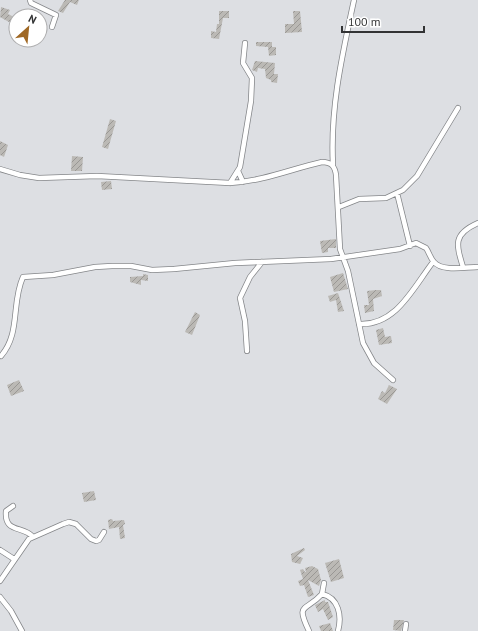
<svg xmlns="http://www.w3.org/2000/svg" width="478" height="631" font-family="'PT Sans',sans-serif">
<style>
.building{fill:url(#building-hatch)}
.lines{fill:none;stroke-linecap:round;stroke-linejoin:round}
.street-casing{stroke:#848689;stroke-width:6}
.street{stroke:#fff;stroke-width:4.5}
</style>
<defs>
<pattern id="building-hatch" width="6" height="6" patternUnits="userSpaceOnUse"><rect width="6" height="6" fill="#bbb9b5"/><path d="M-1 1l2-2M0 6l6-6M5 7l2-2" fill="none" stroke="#999794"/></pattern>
</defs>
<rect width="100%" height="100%" fill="#dddfe3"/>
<path class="building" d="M 65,0 L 79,0 L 77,5 L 70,2 L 63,13 L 58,11 Z
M 1,7 L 10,10 L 8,14 L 16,18 L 16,26 L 0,17 Z
M 219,11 L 229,11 L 229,18 L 223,18 L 219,39 L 211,38 L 211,31 L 216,32 L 217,24 L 219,24 Z
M 293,11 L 300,11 L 302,32 L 285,33 L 285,24 L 294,24 Z
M 256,42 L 272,42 L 272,47 L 276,47 L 276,55 L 269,56 L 268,47 L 256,46 Z
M 255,61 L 275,63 L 274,74 L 278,74 L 277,83 L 271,82 L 271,80 L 266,78 L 265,69 L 258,68 L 257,72 L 252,70 Z
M 110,119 L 116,121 L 108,149 L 102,147 Z
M 0,141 L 8,145 L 4,157 L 0,155 Z
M 72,156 L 83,157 L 82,171 L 71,171 Z
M 111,181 L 112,189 L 102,190 L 101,182 Z
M 336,239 L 336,248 L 328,248 L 328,252 L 322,253 L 320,241 Z
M 343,273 L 348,289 L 334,292 L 330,277 Z
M 143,274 L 148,275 L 148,281 L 141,280 L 141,285 L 130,282 L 130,277 L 143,276 Z
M 376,290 L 381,290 L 382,296 L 373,299 L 374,311 L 365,313 L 364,305 L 369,305 L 367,291 Z
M 338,293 L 344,311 L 338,312 L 336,300 L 330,302 L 328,296 Z
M 195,312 L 200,315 L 192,335 L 185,332 Z
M 383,328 L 385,337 L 391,336 L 392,343 L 379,345 L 376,330 Z
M 19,380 L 24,391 L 11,396 L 7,385 Z
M 389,385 L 397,389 L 387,404 L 378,399 L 382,391 L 385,393 Z
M 94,491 L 96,500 L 84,502 L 82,493 Z
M 112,519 L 113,521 L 124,520 L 125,524 L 123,525 L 125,538 L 120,539 L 119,527 L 109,529 L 108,520 Z
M 304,548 L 305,550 L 297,556 L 303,558 L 300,564 L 292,562 L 291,554 Z
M 339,559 L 344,578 L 331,582 L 325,563 Z
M 312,566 L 318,569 L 321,580 L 319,586 L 308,580 L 314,595 L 308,597 L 304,585 L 300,586 L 298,581 L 303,579 L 300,570 L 303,569 L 305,572 L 306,572 L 305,568 Z
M 325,600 L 325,602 L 328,602 L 333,617 L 328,620 L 323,609 L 318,612 L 315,605 Z
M 394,620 L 404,620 L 401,631 L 393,630 Z
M 330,623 L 333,631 L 321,631 L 319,626 Z"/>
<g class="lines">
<defs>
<path id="street" d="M 30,0 L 31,3 L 56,15 L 52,27
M 333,165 C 330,108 342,56 354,0
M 0,169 L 20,175 L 39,178 L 97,176 L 230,183 C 264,181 291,169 322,162 C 332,162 335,167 336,175 L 340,249 L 348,271 L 363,343 L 374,363 L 393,380
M 238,171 L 243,182
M 230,183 L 240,167 L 251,101 L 252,78 L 243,63 L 245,43
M 397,193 L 410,246
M 339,207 L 359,199 L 386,198 L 403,190 L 417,176 L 458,108
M 463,267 C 456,244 453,234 478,223
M 359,324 C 396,326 413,288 433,262
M 247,351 L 245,321 L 240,298 L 250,277 L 262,262
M 1,356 C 21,333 11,303 23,277 L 53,275 L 95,267 L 112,266 L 131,266 L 152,270 L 174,269 L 235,263 L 331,259 L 400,249 L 416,243 L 426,248 C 429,252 430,258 434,262 C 442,272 466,267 478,267
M 13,506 L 6,511 C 4,534 23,525 33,537
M 0,550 L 14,559
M 0,581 L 29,539 L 63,524 L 69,522 L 76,524 L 91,539 L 96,541 L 99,540 L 104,532
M 322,594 C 339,598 342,616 338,631
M 0,597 L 11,611 L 22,631
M 309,631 C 295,602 306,612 322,594 L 324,583
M 405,631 L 406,624"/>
</defs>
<use href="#street" class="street-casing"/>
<use href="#street" class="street"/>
</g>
<g transform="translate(28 28) rotate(27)"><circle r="19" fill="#ffffff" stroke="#adadae"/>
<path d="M0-3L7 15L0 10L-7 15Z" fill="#a06824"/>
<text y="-6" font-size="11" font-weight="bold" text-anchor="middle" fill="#323334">N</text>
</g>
<path d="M342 26v6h82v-6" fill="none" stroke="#323334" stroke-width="2"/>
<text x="348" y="26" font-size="12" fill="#323334" stroke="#ffffff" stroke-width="3" paint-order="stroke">100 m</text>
</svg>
